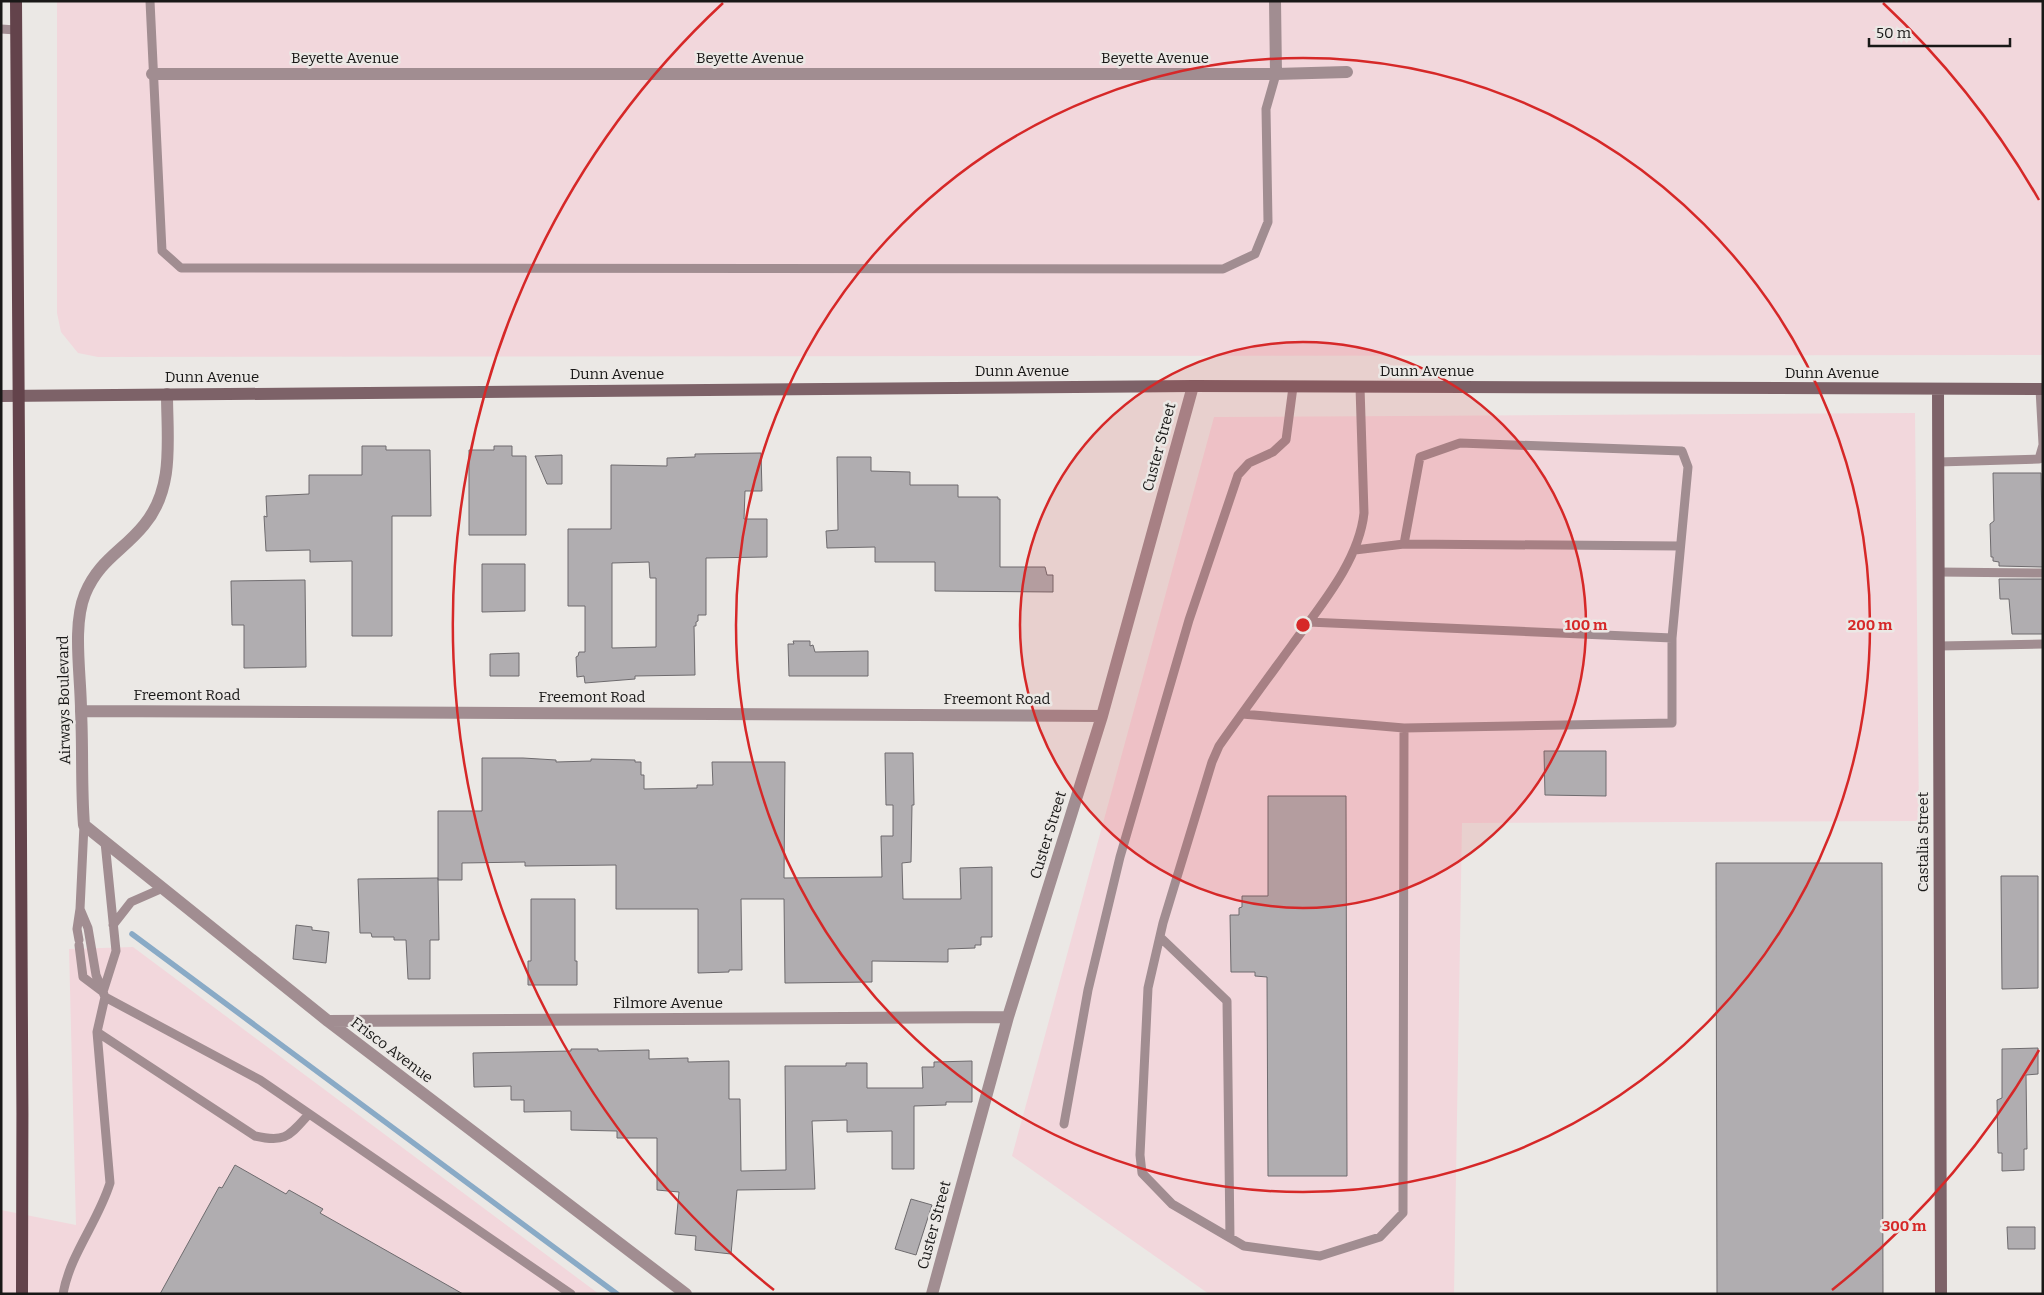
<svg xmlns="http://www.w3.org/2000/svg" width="2044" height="1295" font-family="Bitter,serif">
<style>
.industrial{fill:#f2d7dc}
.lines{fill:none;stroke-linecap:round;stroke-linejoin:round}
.stream{stroke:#89aac6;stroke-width:5.5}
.building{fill:#b0adb0;stroke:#6e6b6e;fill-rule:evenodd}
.lane{stroke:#a18d91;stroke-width:9}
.street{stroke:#a18d91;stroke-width:12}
.secondary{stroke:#7d6268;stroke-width:12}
.primary{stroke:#63434b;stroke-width:12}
.ring{fill:none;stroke:#d62828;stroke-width:2.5}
.labels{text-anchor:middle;stroke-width:5;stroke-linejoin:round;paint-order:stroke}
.street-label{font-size:15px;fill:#191817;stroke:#ebe8e5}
.centre{fill:#d62828;stroke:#ebe8e5;stroke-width:2.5}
.ring-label{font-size:15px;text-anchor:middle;font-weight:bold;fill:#d62828;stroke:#ebe8e5;stroke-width:5;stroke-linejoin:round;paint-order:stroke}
</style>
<rect width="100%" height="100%" fill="#ebe8e5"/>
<path class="industrial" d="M 57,1 L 2043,1 L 2043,355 L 98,357 L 78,353 L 61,332 L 57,313 Z
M 1915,413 L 1919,821 L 1462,823 L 1454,1294 L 1209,1294 L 1012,1156 L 1214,417 Z
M 133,947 L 599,1294 L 1,1294 L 1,1210 L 76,1225 L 69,949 Z"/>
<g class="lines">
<path class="stream" d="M 132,934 L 617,1294"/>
</g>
<path class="building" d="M 362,446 L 386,446 L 386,450 L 430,450 L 431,516 L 392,516 L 392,636 L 352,636 L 352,561 L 310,562 L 310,550 L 266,551 L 264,516 L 267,517 L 266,496 L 309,494 L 309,475 L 362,475 Z
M 494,446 L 512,446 L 512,456 L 526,456 L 526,535 L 469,535 L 469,450 L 494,450 Z
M 761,453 L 762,491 L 745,491 L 744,519 L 767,519 L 767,557 L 706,558 L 706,615 L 698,615 L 698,621 L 696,622 L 696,626 L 694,626 L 695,675 L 635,676 L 635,679 L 585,683 L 584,676 L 577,677 L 576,657 L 578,656 L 579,652 L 585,652 L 585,606 L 568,606 L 568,529 L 611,529 L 611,465 L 667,466 L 667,458 L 695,457 L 695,454 ZM 649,562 L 650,578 L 656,578 L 656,647 L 612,648 L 612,563 Z
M 562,455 L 562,484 L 547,484 L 535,456 Z
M 837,457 L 871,457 L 871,471 L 910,472 L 910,485 L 958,485 L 958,497 L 998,497 L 998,499 L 1000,499 L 1000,567 L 1045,567 L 1047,575 L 1053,575 L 1053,592 L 935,591 L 935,562 L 875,562 L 875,547 L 827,548 L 826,531 L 838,530 Z
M 1993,473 L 2041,473 L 2043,567 L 1999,566 L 1999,562 L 1993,561 L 1993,557 L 1991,557 L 1990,524 L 1994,521 Z
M 482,564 L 525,564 L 525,611 L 482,612 Z
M 1999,579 L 2043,579 L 2043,634 L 2012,634 L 2009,599 L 2000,599 Z
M 305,580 L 306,667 L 244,668 L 244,625 L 232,625 L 231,581 Z
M 793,641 L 810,641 L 810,646 L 813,645 L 815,652 L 868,651 L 868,676 L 789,676 L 788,644 L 794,644 Z
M 519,653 L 519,676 L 490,676 L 490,654 Z
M 1544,751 L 1606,751 L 1606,796 L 1545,795 Z
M 885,753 L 913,753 L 914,805 L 912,805 L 911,862 L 902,863 L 903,899 L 961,899 L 960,868 L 992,867 L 992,937 L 981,937 L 981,945 L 975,945 L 975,948 L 948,949 L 948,962 L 872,961 L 872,982 L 785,983 L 784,899 L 741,899 L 742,970 L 729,970 L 729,972 L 698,973 L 698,909 L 616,909 L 616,865 L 525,866 L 525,862 L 462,863 L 462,880 L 438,880 L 438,811 L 482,811 L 482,758 L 523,758 L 556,760 L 556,762 L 591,761 L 591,759 L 635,760 L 635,762 L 641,762 L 641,775 L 644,775 L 644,789 L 697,788 L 697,785 L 713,785 L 712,762 L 785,762 L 784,878 L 882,877 L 881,836 L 893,836 L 893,805 L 886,805 Z
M 1268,796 L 1346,796 L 1347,1176 L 1268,1176 L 1267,977 L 1255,976 L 1255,972 L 1231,972 L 1230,915 L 1239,915 L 1239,908 L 1242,907 L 1242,896 L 1268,896 Z
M 1716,863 L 1882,863 L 1883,1294 L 1717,1294 Z
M 2001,876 L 2038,876 L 2038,988 L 2002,989 Z
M 438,878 L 439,940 L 430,940 L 430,979 L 408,979 L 406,940 L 394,940 L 394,937 L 372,937 L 371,933 L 360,933 L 358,879 Z
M 531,899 L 575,899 L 575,961 L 577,961 L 577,985 L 528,985 L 528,961 L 531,961 Z
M 296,925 L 312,927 L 312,930 L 329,932 L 326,963 L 293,959 Z
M 2038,1048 L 2038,1074 L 2026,1075 L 2027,1149 L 2024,1149 L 2024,1170 L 2002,1171 L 2002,1153 L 1998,1153 L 1997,1100 L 2002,1098 L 2002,1049 Z
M 571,1049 L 598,1049 L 598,1051 L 649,1050 L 649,1059 L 688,1058 L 688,1062 L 729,1061 L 729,1099 L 740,1099 L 741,1171 L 786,1170 L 785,1066 L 846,1066 L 846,1063 L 867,1063 L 867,1088 L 923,1088 L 922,1067 L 934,1067 L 934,1062 L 972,1061 L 972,1102 L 946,1102 L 946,1105 L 914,1106 L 914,1169 L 892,1169 L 892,1131 L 847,1132 L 847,1120 L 812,1121 L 815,1189 L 737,1190 L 731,1254 L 695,1250 L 696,1236 L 675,1234 L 679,1192 L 657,1190 L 657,1138 L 617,1138 L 617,1131 L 571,1130 L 571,1111 L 524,1112 L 524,1100 L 511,1100 L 511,1086 L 474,1087 L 473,1053 L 571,1051 Z
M 235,1165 L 286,1194 L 289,1190 L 323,1209 L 320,1213 L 463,1294 L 160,1294 L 219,1187 L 222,1188 Z
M 911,1199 L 932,1205 L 916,1255 L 895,1249 Z
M 2007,1227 L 2035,1227 L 2035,1249 L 2008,1249 Z"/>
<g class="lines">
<path class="lane" d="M 150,1 L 162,251 L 181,268 L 1223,269 L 1255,254 L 1268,222 L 1266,109 L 1276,74
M 1,29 L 16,30
M 1360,387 L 1364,513 C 1359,561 1320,606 1292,645 C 1268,678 1243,712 1219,746 L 1212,762 L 1163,923 L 1148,988 L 1140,1155 L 1142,1173 L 1172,1204 L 1244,1246 L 1320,1256 L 1380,1237 L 1403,1213 L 1404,728
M 2040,389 L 2043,444
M 1938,462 L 2039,459 L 2043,445
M 1404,544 L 1680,546
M 1355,550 L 1404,544 L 1420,457 L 1460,443 L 1682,451 L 1688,467 L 1672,638
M 1938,572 L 2043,573
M 1939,646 L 2043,644
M 1242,714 L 1404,728 L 1672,723 L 1672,638 L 1308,622
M 113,925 L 131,902 L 163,888
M 1160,937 L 1227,1001 L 1230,1238
M 79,940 L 77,929 L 80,909 L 84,825
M 79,945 L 83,977 L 103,992
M 103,992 L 116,951 L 105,842
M 105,997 L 260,1080 L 571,1294
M 97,1032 L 255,1136 C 286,1143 289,1136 309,1114
M 1064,1124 L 1088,990 L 1120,857 L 1189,620 L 1238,475 L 1249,463 L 1273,452 L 1286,440 L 1293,387
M 63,1294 C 70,1254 98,1222 110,1183 L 97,1032 L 105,997 L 96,975 L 88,928 L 80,909"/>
<path class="street" d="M 1275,1 L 1276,74
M 152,74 L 1276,74 L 1347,72
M 167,394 C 167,439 175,488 144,525 C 123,551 99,560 85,594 C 72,626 81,676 81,711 C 83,749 81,787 84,825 L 328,1021 L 686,1294
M 81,711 L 1102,716
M 328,1021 L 1008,1017
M 932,1294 L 1008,1017 L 1102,716 L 1193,386"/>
<path class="secondary" d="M 1938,390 L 1941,1294
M 1,396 L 1193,386 L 2043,389"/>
<path class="primary" d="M 16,1 C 18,432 24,863 22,1294"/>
</g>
<circle cx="1303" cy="625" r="283" fill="#d62828" fill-opacity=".12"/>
<g class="ring">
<circle cx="1303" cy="625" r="283"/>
<circle cx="1303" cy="625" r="567"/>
<path d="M2039 1050A850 850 0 0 1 1832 1290M774 1290A850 850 0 0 1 723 3M1883 3A850 850 0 0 1 2039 200"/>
</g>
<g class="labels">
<g class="street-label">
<text x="345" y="63">Beyette Avenue</text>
<text x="750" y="63">Beyette Avenue</text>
<text x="1155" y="63">Beyette Avenue</text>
<text x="1022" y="376">Dunn Avenue</text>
<text x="1427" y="376">Dunn Avenue</text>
<text x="1832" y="378">Dunn Avenue</text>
<text x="617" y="379">Dunn Avenue</text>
<text x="212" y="382">Dunn Avenue</text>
<text transform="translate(1159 447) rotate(-75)" y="5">Custer Street</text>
<text x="187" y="700">Freemont Road</text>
<text x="592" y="702">Freemont Road</text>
<text x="997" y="704">Freemont Road</text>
<text transform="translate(64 700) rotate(-91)" y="5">Airways Boulevard</text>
<text transform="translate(1048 835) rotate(-73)" y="5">Custer Street</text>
<text transform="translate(1923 842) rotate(-90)" y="5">Castalia Street</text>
<text x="668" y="1008">Filmore Avenue</text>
<text transform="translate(392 1050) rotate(37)" y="5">Frisco Avenue</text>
<text transform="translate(934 1225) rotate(-75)" y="5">Custer Street</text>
</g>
</g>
<circle cx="1303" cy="625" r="8" class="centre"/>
<g class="ring-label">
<text x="1586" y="630">100 m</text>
<text x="1870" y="630">200 m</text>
<text x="1904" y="1231">300 m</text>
</g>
<rect width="2044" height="1295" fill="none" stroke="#191817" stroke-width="5"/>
<path d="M1869 38v8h141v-8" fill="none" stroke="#191817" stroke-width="2.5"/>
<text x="1876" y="38" font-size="15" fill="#191817" stroke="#ebe8e5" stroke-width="4" paint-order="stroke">50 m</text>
</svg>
